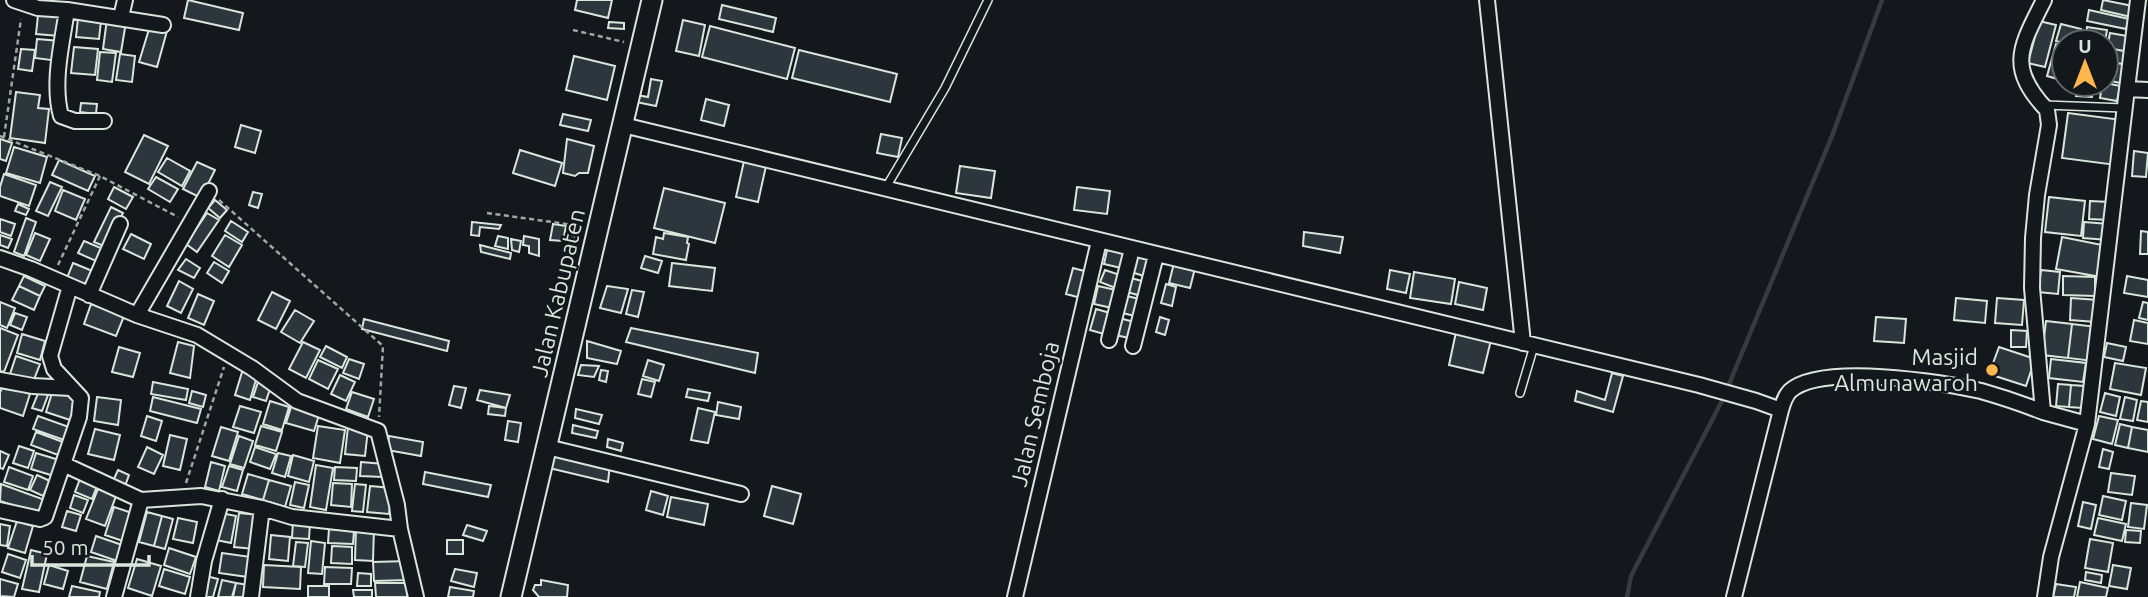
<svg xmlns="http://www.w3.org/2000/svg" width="2148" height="597" font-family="Ubuntu,sans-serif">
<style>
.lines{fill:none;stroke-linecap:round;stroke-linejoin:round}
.stream{stroke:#363b3e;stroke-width:4.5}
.building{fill:#2c363c;stroke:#d8e6dc;stroke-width:2}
.service-casing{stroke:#d8e6dc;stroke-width:10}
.minor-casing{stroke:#d8e6dc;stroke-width:18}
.secondary-casing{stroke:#d8e6dc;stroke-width:23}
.path{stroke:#9da8a2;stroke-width:2.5;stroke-dasharray:5 3.5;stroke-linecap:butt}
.service{stroke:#14181c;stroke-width:7}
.minor{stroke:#14181c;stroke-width:14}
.secondary{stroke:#14181c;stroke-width:19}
.poi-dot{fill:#ffb74d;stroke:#14181c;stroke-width:2.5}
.labels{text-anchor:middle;stroke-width:5;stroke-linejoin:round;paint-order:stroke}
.street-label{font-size:23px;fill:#d8e6dc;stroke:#14181c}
.poi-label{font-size:23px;fill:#d8e6dc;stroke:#14181c;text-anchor:end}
</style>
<rect width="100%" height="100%" fill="#14181c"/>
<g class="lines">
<path class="stream" d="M 1627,597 L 1631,576 L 1722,401 L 1832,136 L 1882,0"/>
</g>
<path class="building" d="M 188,0 L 243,13 L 239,30 L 184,18 Z
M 577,0 L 612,0 L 608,18 L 575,10 Z
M 2103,0 L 2133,6 L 2131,17 L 2101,10 Z
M 722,5 L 776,18 L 773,32 L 719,19 Z
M 2089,10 L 2129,19 L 2126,29 L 2087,21 Z
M 38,15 L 60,17 L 59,36 L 36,34 Z
M 78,18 L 101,21 L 99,39 L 76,37 Z
M 107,19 L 126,22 L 121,52 L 103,49 Z
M 683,20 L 705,25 L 699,56 L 676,51 Z
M 2039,21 L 2056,25 L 2045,67 L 2028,63 Z
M 609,22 L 624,23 L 624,29 L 608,28 Z
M 2061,24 L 2081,29 L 2078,42 L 2064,43 L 2056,41 Z
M 150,26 L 167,31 L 157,67 L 139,62 Z
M 710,26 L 795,48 L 787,79 L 702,57 Z
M 2087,27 L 2107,30 L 2105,42 L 2085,42 Z
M 2110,33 L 2133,37 L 2130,52 L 2107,48 Z
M 37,39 L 60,41 L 58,61 L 35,58 Z
M 2056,44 L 2064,46 L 2064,81 L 2047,76 Z
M 74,47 L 98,49 L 95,75 L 71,73 Z
M 2107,48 L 2130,52 L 2128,65 L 2106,61 Z
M 21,49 L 35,50 L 32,71 L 18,69 Z
M 799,50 L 897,74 L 890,102 L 792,78 Z
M 100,52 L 116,53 L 112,82 L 97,80 Z
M 120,54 L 135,56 L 132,82 L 116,80 Z
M 574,56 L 615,66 L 607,100 L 566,90 Z
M 2106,61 L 2128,65 L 2125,84 L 2106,80 Z
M 651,79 L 662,81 L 656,106 L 631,101 L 631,94 L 648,97 Z
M 2106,83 L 2120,86 L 2117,101 L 2100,98 L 2102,84 Z
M 2077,84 L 2093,84 L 2092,97 L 2076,96 Z
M 16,92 L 40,95 L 38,108 L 49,109 L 45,143 L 10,138 Z
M 706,99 L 729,105 L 724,126 L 701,120 Z
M 81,103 L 97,104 L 96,114 L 80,112 Z
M 2068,113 L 2122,120 L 2116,165 L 2062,158 Z
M 563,114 L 591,120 L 588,131 L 560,125 Z
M 241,125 L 261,131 L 255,153 L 235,147 Z
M 881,134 L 902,138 L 898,157 L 877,153 Z
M 144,135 L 168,146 L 149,184 L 125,172 Z
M 0,139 L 12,143 L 6,161 L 0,159 Z
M 567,139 L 594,146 L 588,173 L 579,173 L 575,176 L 563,173 Z
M 14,147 L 47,157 L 40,183 L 6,173 Z
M 520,150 L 562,163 L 555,186 L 513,173 Z
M 2134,151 L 2148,153 L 2146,177 L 2132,176 Z
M 167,158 L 190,171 L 182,186 L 158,172 Z
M 59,160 L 95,176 L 88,191 L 52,175 Z
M 744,161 L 766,166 L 758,202 L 736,197 Z
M 197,162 L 215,170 L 201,198 L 183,189 Z
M 960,166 L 995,171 L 991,198 L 956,193 Z
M 4,174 L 36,185 L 29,206 L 0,196 L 0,187 Z
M 156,177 L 178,189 L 170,202 L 148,189 Z
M 50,182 L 62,187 L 48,216 L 36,211 Z
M 114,187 L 133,197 L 126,209 L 108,199 Z
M 1077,187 L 1110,191 L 1107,214 L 1074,210 Z
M 664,188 L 725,203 L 715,243 L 654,228 Z
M 63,190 L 85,199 L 76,220 L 55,211 Z
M 253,192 L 262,194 L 258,208 L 249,205 Z
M 2049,197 L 2085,201 L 2081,236 L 2045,232 Z
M 215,200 L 227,210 L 220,218 L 208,208 Z
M 2090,201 L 2110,202 L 2109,220 L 2089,219 Z
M 18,204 L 29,209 L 26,215 L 15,211 Z
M 111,207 L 123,213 L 106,247 L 94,242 Z
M 207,213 L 219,220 L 197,252 L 186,244 Z
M 26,218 L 36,222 L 24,256 L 14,252 Z
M 0,219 L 15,224 L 11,236 L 0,232 Z
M 231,221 L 248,232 L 242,242 L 225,231 Z
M 472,222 L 501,225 L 499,229 L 480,227 L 479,236 L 471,235 Z
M 2084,222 L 2109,224 L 2108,240 L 2083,238 Z
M 553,224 L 566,226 L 563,241 L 550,240 Z
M 569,227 L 576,228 L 575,242 L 568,241 Z
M 2141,231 L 2148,232 L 2148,254 L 2140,254 Z
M 1304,232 L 1343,237 L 1340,253 L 1303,246 Z
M 35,233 L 50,239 L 40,261 L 26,255 Z
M 664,233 L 688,237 L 687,243 L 689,244 L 686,260 L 653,254 L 656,237 L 663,239 Z
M 131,234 L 151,244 L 144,259 L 123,249 Z
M 0,235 L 12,239 L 8,248 L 0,245 Z
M 225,235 L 242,245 L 229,267 L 212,256 Z
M 498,236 L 508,238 L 508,249 L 495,246 Z
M 524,236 L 539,239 L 539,256 L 529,253 L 529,246 L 523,245 Z
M 2062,237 L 2107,246 L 2101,277 L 2056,269 Z
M 511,239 L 521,241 L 519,252 L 512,250 Z
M 84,241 L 101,248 L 96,261 L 78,253 Z
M 480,245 L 511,253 L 510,259 L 481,252 Z
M 1108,246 L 1125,250 L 1121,268 L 1104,264 Z
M 1134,255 L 1152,261 L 1147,277 L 1128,271 Z
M 645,256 L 662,261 L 658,273 L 641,268 Z
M 186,259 L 200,268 L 194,278 L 178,270 Z
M 1175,259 L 1196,264 L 1190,288 L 1169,283 Z
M 214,262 L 229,271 L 222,283 L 207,273 Z
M 73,263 L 95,272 L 88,287 L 67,278 Z
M 672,263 L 715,268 L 712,291 L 669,286 Z
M 1073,268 L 1088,272 L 1081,298 L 1066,294 Z
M 1105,270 L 1123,276 L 1118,289 L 1100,282 Z
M 1390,270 L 1410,274 L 1406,293 L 1387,289 Z
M 2041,270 L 2060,272 L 2058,294 L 2038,292 Z
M 1414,272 L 1455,279 L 1451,304 L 1410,298 Z
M 24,276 L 45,286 L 40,296 L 19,286 Z
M 2063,276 L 2095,277 L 2095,296 L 2063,295 Z
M 2127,276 L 2148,280 L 2148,297 L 2124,293 Z
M 1131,278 L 1149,283 L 1145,297 L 1127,292 Z
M 179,281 L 193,289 L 181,313 L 167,306 Z
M 1459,282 L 1487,288 L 1483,310 L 1455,304 Z
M 1166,284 L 1176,287 L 1172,306 L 1161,303 Z
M 19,286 L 40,296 L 34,310 L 12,300 Z
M 607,286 L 628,289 L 621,313 L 600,308 Z
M 1098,286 L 1116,290 L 1112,308 L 1094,304 Z
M 632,290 L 644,292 L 638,317 L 626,314 Z
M 272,292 L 290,301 L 276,329 L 258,320 Z
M 198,294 L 214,301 L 204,325 L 188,318 Z
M 1122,295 L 1140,299 L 1135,316 L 1118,312 Z
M 1956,298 L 1987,301 L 1985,323 L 1954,320 Z
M 1997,298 L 2024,300 L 2022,325 L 1995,323 Z
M 2071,298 L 2098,300 L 2096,322 L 2070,320 Z
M 0,302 L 15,308 L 7,328 L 0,325 Z
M 2143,302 L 2148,303 L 2148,320 L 2139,318 Z
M 91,304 L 124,316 L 116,336 L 84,324 Z
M 1096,309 L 1110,313 L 1104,334 L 1090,330 Z
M 295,310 L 314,321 L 300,343 L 281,332 Z
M 15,313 L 27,317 L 22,330 L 10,325 Z
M 1160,317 L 1169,320 L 1165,335 L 1156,332 Z
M 1876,317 L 1906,319 L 1904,343 L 1874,341 Z
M 1119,318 L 1138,323 L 1134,339 L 1115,335 Z
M 364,319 L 449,341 L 447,351 L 362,329 Z
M 2134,320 L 2148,323 L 2148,344 L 2130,341 Z
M 2046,321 L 2072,324 L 2068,358 L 2042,355 Z
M 2072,324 L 2097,327 L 2093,361 L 2068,358 Z
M 0,328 L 18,335 L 4,372 L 0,371 Z
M 631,328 L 758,353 L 755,373 L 626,342 Z
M 2011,330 L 2027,331 L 2026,347 L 2011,347 Z
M 1456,332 L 1491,340 L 1483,373 L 1449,365 Z
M 22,334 L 45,341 L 40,360 L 17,353 Z
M 587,341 L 621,351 L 617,364 L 587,358 Z
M 178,342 L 194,346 L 190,378 L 170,373 Z
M 303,342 L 320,350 L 306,378 L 289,369 Z
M 2107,343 L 2126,347 L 2123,361 L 2104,357 Z
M 326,346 L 347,357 L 342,368 L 320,357 Z
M 119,347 L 140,353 L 133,377 L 112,372 Z
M 1999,347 L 2035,359 L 2026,386 L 1989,374 Z
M 16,356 L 40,364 L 33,382 L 10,374 Z
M 349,359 L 364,364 L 359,379 L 343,373 Z
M 2051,359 L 2086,363 L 2083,382 L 2049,378 Z
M 318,360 L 338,369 L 328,389 L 309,379 Z
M 648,360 L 664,365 L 659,381 L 643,376 Z
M 2115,363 L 2146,368 L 2141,395 L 2110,389 Z
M 581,365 L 599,366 L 594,377 L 578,375 Z
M 243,369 L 258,373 L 250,400 L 235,395 Z
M 601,370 L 608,371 L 606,382 L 599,380 Z
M 1612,373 L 1623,376 L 1613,412 L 1575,401 L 1577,391 L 1605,400 Z
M 340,375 L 355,382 L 346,401 L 331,394 Z
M 642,379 L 655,382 L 651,397 L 638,394 Z
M 153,382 L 188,389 L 186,400 L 151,394 Z
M 258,382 L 271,386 L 266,401 L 253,397 Z
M 2058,384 L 2071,385 L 2069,407 L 2056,406 Z
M 3,385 L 30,394 L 23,416 L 0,408 L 0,393 Z
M 2071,385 L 2085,386 L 2083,408 L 2069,407 Z
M 454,386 L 466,388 L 461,408 L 449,405 Z
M 688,389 L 710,393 L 708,401 L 686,397 Z
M 53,390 L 80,400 L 73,421 L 46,412 Z
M 480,390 L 510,395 L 506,408 L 477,400 Z
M 39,391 L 48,395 L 42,411 L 32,408 Z
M 192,391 L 206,395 L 203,407 L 189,403 Z
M 352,392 L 374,399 L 368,417 L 346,409 Z
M 2105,393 L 2120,397 L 2116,416 L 2100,412 Z
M 97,397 L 121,400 L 118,425 L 94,421 Z
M 153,397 L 201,409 L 197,423 L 150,411 Z
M 2125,397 L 2137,400 L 2133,421 L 2120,419 Z
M 270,401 L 289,407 L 282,430 L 263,424 Z
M 2141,401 L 2148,402 L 2148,422 L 2137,420 Z
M 718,402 L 741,407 L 739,419 L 716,415 Z
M 292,404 L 320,412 L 314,431 L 286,423 Z
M 240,406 L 261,412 L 254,433 L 233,427 Z
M 489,406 L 506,408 L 505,416 L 488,414 Z
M 698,408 L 715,412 L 708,443 L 691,440 Z
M 576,409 L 602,415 L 599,424 L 575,418 Z
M 38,416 L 69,427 L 64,440 L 33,429 Z
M 147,416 L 162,421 L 156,441 L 141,436 Z
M 2099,416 L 2118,420 L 2112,444 L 2093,439 Z
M 508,421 L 521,423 L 518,442 L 505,440 Z
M 2120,424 L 2132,427 L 2128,448 L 2115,445 Z
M 573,425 L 598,431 L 596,438 L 572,433 Z
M 261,426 L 282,432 L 276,451 L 255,445 Z
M 318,426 L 345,430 L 340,463 L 313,458 Z
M 221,427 L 238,432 L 229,461 L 212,456 Z
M 348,427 L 368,429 L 365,456 L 345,454 Z
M 2132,427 L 2148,430 L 2148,452 L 2128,448 Z
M 95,429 L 120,435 L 114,460 L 88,454 Z
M 36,432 L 63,442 L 58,455 L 31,445 Z
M 170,435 L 187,439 L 180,470 L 163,466 Z
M 239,436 L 253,441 L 244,468 L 230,464 Z
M 389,436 L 423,442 L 421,456 L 387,450 Z
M 608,439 L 623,443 L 621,451 L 607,447 Z
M 19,446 L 34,451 L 28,468 L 13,463 Z
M 147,447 L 163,455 L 154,474 L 138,467 Z
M 255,447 L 276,454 L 270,469 L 250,462 Z
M 2103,449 L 2113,452 L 2109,469 L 2099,467 Z
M 0,451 L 9,455 L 3,469 L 0,468 Z
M 551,452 L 610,464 L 608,482 L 549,468 Z
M 36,453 L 59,460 L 54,476 L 31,469 Z
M 278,453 L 291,456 L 285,477 L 272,473 Z
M 293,455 L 314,461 L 309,482 L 288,476 Z
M 211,462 L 225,466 L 219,491 L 205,487 Z
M 361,462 L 384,464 L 383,477 L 360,476 Z
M 316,465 L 333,468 L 326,510 L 310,507 Z
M 229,466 L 243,470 L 237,491 L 222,487 Z
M 9,467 L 33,476 L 28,490 L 4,482 Z
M 335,467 L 357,468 L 356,481 L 334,480 Z
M 118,470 L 129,475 L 125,486 L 113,481 Z
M 425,472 L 491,485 L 488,497 L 423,484 Z
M 2111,473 L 2135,476 L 2132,495 L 2108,492 Z
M 248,474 L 269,480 L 263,500 L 242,494 Z
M 37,475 L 50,481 L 43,496 L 30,490 Z
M 80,479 L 97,486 L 92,499 L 75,492 Z
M 269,480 L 291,486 L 285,507 L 263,500 Z
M 295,482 L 309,485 L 304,508 L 290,505 Z
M 333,483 L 352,484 L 351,507 L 331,505 Z
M 1,484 L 45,500 L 40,514 L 0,501 Z
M 355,484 L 366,485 L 363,512 L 352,511 Z
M 370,486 L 392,488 L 389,514 L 367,512 Z
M 772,486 L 801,494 L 793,524 L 764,516 Z
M 98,489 L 116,496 L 105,526 L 86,519 Z
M 651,491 L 668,496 L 663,515 L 646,510 Z
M 74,495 L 88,500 L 83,513 L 70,508 Z
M 2103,496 L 2126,501 L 2122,520 L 2099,515 Z
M 671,497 L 708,504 L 704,525 L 667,517 Z
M 2083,502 L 2096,505 L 2091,529 L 2078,526 Z
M 2131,503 L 2147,505 L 2144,529 L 2128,527 Z
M 114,507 L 135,514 L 126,542 L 105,535 Z
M 67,511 L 81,515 L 76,531 L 62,527 Z
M 147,512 L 162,516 L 154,546 L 139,542 Z
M 221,513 L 236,516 L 231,543 L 216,540 Z
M 239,513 L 258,515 L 254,549 L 234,547 Z
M 162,516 L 173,519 L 165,549 L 154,546 Z
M 178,518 L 197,522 L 193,543 L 173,539 Z
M 2098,518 L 2126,524 L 2122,541 L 2094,535 Z
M 17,521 L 33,526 L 25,553 L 8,548 Z
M 293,521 L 310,523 L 309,539 L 292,538 Z
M 0,524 L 10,526 L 7,546 L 0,545 Z
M 467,525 L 487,531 L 483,541 L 463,535 Z
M 356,528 L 374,528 L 373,561 L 355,560 Z
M 329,529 L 354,530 L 353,544 L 328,543 Z
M 2126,530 L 2141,531 L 2140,543 L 2125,542 Z
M 271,535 L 290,537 L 288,561 L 269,559 Z
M 96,536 L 125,546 L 120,562 L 91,552 Z
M 2090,539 L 2113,543 L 2108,572 L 2085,568 Z
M 447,540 L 463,540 L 463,554 L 447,554 Z
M 311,541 L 325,543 L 322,574 L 308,573 Z
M 296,542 L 308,543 L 305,567 L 293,566 Z
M 332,546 L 352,547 L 352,564 L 331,563 Z
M 169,548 L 196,557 L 190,574 L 164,565 Z
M 31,550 L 47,554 L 39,592 L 22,589 Z
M 222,553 L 251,557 L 248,577 L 219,573 Z
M 8,554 L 26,560 L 20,578 L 2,572 Z
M 87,556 L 114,562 L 107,589 L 80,582 Z
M 137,559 L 161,566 L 152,596 L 128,588 Z
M 408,561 L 408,580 L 374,581 L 373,562 Z
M 49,565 L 68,571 L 63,589 L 44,584 Z
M 264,565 L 301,567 L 300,589 L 263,587 Z
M 2113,565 L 2131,568 L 2127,589 L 2109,586 Z
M 325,567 L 352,568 L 351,584 L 324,584 Z
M 164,569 L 190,577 L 185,594 L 159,586 Z
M 455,569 L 477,573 L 474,587 L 451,581 Z
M 2086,572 L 2102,575 L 2101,583 L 2085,580 Z
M 358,573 L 371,574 L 371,586 L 357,586 Z
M 206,576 L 218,579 L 213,597 L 201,597 Z
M 0,579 L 18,584 L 14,597 L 0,596 Z
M 222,580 L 236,583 L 232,597 L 218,597 Z
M 541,580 L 568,585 L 567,597 L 539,597 L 533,590 L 535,585 L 541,585 Z
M 2080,582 L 2108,588 L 2106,597 L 2077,597 Z
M 236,583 L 249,585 L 247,597 L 233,597 Z
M 375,583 L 407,583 L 407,597 L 376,597 Z
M 2056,584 L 2076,587 L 2074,597 L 2053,597 Z
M 72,586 L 100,592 L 99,597 L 69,597 Z
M 308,586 L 329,586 L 329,597 L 308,597 Z
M 450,587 L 474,591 L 473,597 L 448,597 Z
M 353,590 L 372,590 L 372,597 L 354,597 Z"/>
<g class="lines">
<defs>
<path id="service" d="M 2045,105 L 2124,108
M 885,189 L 945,88 L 988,0
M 1520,393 L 1534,346"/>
<path id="minor" d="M 14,0 L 38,8 L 67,10 L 163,25
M 1487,0 L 1523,343
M 67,10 C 62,43 52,83 61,116 L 75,121 L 104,121
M 121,17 L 125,0
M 2127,89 L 2138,0
M 623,125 L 1699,385 L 1756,401 L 1781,410
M 0,258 L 31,269 L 137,315 L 197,335 L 252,368 L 297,401 L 378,431 L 397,505 L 400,529 L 416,597
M 89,295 L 120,224
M 137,315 L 209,191
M 1109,340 L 1132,249
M 1133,346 L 1156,255
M 0,380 L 33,386 L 71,388
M 2043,412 L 2087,424
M 547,447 L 741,494
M 63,464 L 141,500 L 201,496 L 262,508 L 292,517 L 400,529
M 0,510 L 40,519 L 45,517 L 79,417 L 81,398 L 54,369 L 50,356 L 70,286
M 114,597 L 141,500
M 198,597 L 204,561 L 222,499
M 251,597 L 262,508
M 1015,597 L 1099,241
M 1734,597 L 1781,410 C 1783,403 1785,396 1790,391 C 1821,363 1942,382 1981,391 C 2002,397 2023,404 2043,412 L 2032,288 L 2033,238 L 2037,195 L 2049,125 L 2047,110 C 2006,67 2021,46 2044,0
M 2045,597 L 2051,557 L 2087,424 L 2127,89 L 2148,90"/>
<path id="secondary" d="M 511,597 L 652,0"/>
</defs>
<use href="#service" class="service-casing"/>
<use href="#minor" class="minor-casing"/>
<use href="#secondary" class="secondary-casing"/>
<path class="path" d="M 573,30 L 624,42
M 0,136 L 100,176 L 178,217
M 4,137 L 21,19
M 219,200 L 383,346 L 379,417
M 487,213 L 581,226
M 58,265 L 100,176
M 186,483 L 224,367"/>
<use href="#service" class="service"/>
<use href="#minor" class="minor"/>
<use href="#secondary" class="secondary"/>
</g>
<circle class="poi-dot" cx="1992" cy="370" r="7"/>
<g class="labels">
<g class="street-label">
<text transform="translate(558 293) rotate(-77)" y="8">Jalan Kabupaten</text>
<text transform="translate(1035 414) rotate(-77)" y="8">Jalan Semboja</text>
</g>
<g class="poi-label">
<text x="1978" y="365">Masjid<tspan x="1978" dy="26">Almunawaroh</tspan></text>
</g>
</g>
<g transform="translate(2085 63)"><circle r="33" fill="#14181c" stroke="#626a69" stroke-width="2"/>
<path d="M0-5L12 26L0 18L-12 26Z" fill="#ffb74d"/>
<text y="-10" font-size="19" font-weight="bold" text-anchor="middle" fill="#d8e6dc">U</text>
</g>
<path d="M32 555v10h117v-10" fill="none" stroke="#d8e6dc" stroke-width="3.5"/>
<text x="42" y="555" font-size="21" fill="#d8e6dc" stroke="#14181c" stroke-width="5" paint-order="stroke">50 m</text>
</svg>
